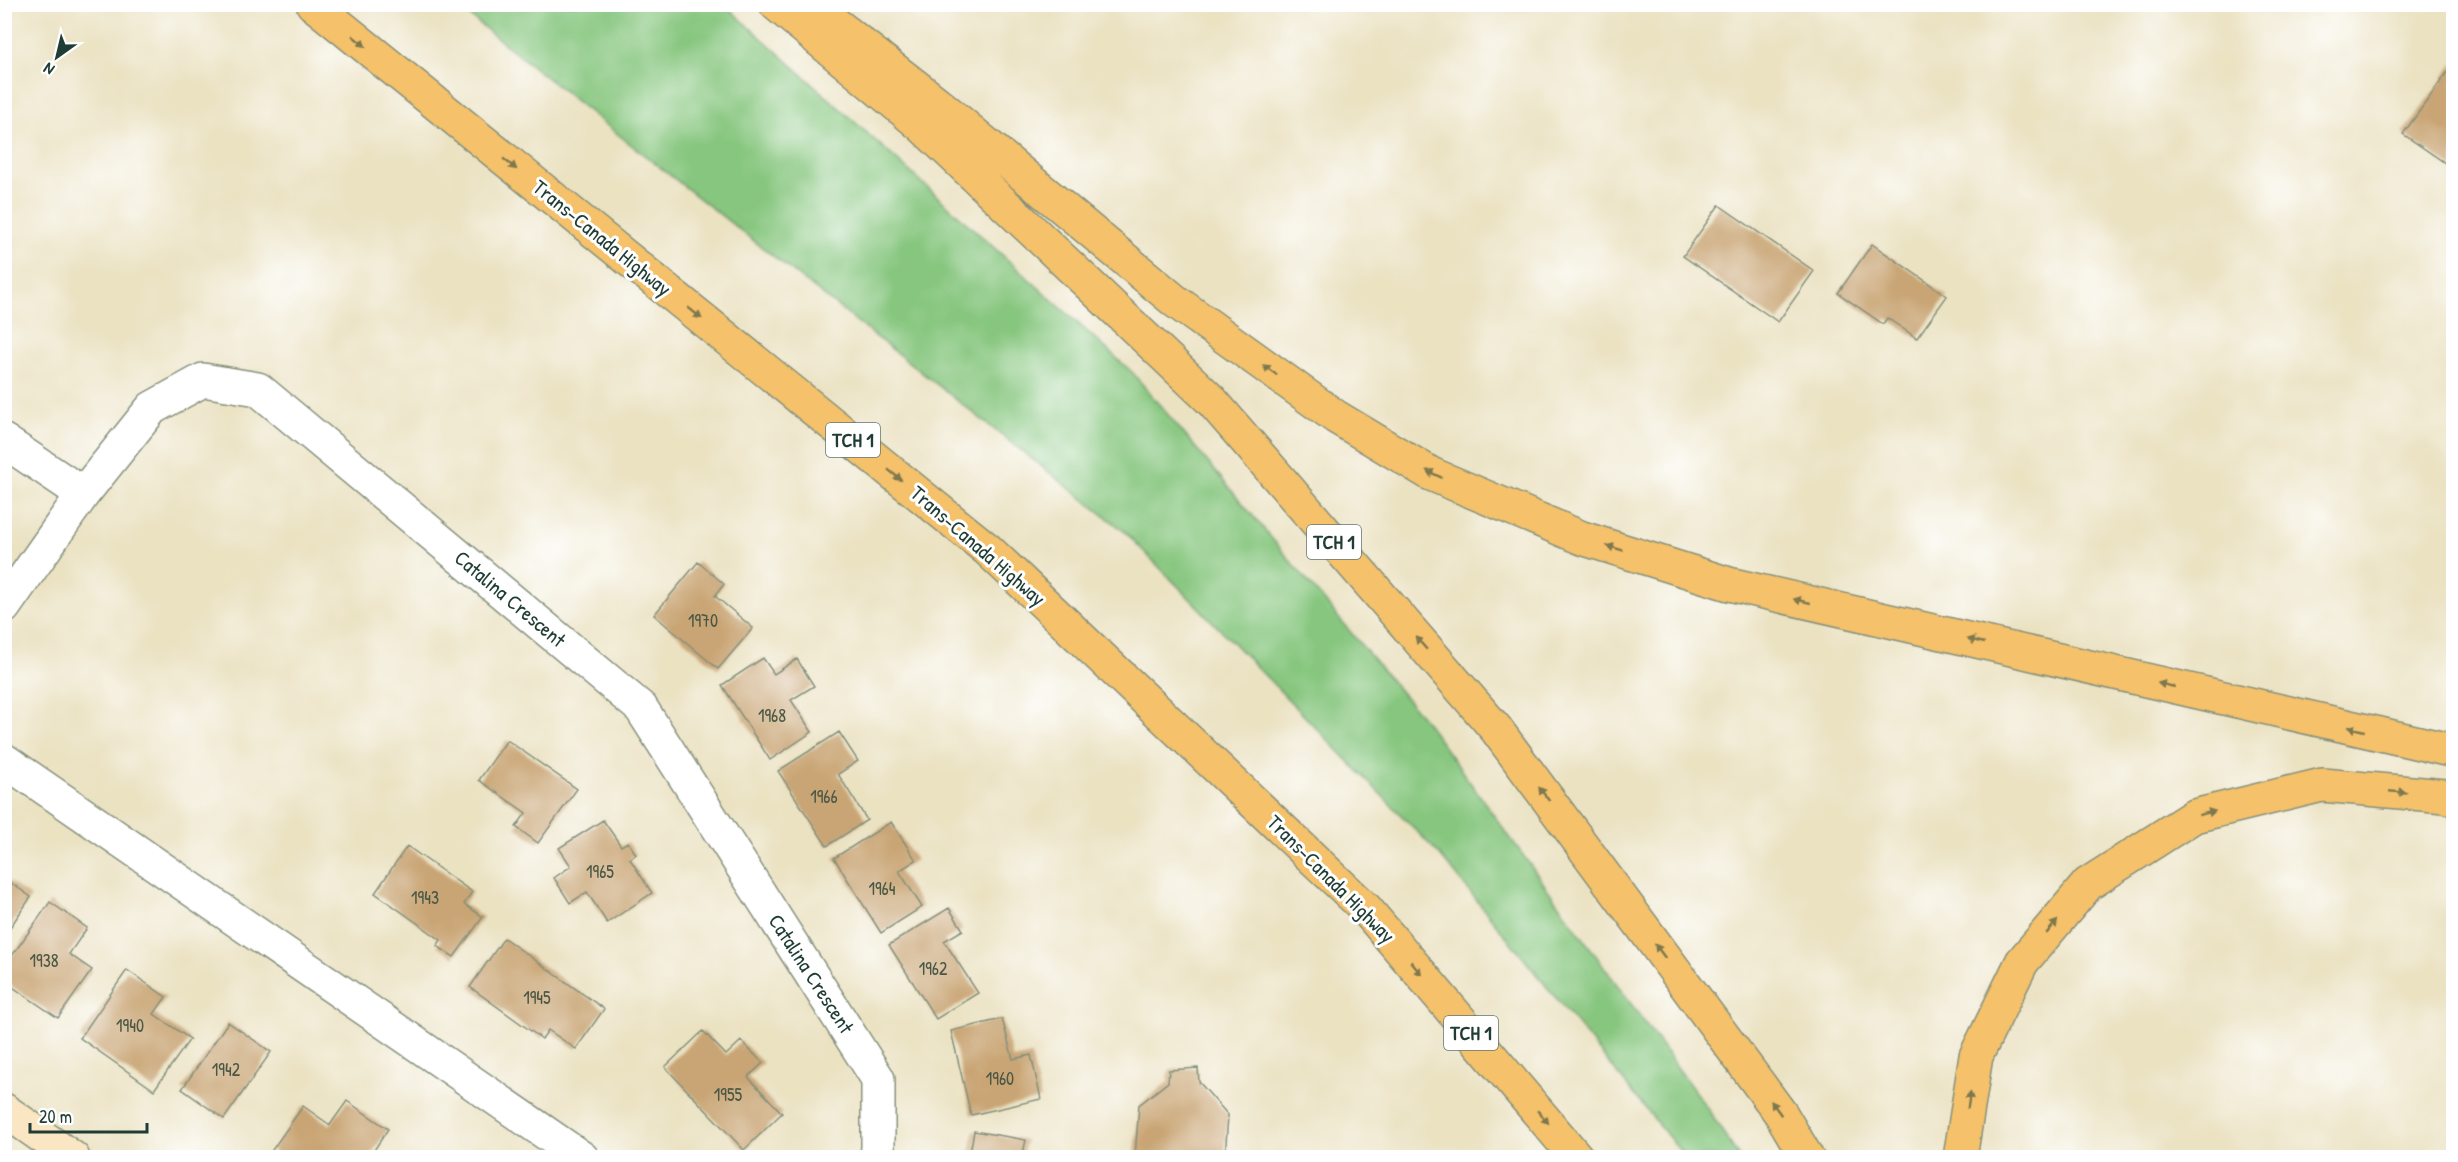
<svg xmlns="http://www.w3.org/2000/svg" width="2458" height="1162" font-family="'Patrick Hand',sans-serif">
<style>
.grass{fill:#86c67e;stroke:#528259;stroke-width:1.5}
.building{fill:#c9a575}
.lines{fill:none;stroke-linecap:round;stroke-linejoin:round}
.minor-casing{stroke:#85907b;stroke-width:36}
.secondary-casing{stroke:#85907b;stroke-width:36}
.motorway-casing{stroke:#85907b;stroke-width:36}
.minor{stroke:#fff;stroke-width:33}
.secondary{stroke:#fbe6c4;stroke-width:33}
.motorway{stroke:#f5c16b;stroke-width:33}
.oneway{fill:#7f784d}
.labels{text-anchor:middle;stroke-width:6;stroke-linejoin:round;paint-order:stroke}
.number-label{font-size:18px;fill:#4a5744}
.shield{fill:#fff;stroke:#627771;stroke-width:1.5}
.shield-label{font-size:20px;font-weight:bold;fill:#1f3d34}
.street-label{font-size:21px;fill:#1f3d34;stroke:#fff}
</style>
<rect width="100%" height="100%" fill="#fff"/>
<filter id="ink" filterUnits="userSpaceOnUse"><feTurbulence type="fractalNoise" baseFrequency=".0167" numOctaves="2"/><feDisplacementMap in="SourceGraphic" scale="12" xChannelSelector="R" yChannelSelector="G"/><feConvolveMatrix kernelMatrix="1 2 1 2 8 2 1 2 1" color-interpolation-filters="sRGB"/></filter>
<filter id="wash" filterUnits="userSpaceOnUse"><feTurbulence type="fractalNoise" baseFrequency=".008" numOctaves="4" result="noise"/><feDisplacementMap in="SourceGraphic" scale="24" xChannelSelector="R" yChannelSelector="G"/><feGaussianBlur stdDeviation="1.35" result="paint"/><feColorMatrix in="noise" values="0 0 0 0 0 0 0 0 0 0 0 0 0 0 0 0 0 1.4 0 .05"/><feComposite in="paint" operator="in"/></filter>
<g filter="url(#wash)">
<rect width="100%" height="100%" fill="#ebe2c2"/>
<path class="grass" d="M 456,5 L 725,5 L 1132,372 L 1426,722 L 1709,1111 L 1739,1157 L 1685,1157 L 1439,854 L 1124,531 L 625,140 Z"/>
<g id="blocks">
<path class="building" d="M 2454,63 L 2454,169 L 2403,134 Z
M 1719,205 L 1814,271 L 1778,322 L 1683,256 Z
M 1872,244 L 1947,296 L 1917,338 L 1887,318 L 1883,324 L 1838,293 Z
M 698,562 L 724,584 L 715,596 L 753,628 L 718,669 L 654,615 Z
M 763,658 L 774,674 L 797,659 L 814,686 L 791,700 L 812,732 L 770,760 L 722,685 Z
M 839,732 L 858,761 L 838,774 L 867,820 L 827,846 L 778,771 Z
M 507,740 L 577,789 L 538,843 L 516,827 L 526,813 L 479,780 Z
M 603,820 L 621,846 L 628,842 L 636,854 L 630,859 L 652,893 L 607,923 L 587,892 L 570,903 L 554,878 L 571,866 L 559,848 Z
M 891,822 L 916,860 L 899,871 L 922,907 L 881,933 L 834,858 Z
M 407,846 L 472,892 L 464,904 L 483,917 L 454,957 L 437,946 L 441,940 L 375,893 Z
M 4,878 L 31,897 L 4,936 Z
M 50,902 L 87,928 L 69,954 L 92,970 L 58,1018 L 4,981 L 4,967 Z
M 949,908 L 963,930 L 944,941 L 978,993 L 936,1019 L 889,945 Z
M 504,938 L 604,1009 L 576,1049 L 548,1030 L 542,1039 L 470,987 Z
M 127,970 L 166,997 L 154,1014 L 190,1039 L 154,1090 L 80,1038 Z
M 1002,1019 L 1013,1059 L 1031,1055 L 1041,1099 L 971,1115 L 951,1031 Z
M 228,1022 L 271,1052 L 224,1119 L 182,1089 Z
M 703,1031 L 726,1055 L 741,1041 L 763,1063 L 748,1077 L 782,1113 L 744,1150 L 665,1067 Z
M 1198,1068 L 1199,1082 L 1228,1115 L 1225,1158 L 1135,1158 L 1139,1105 L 1168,1082 L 1169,1070 Z
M 347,1101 L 388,1129 L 369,1158 L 283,1158 L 272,1150 L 303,1106 L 330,1125 Z
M 974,1131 L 1026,1140 L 1022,1158 L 969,1158 Z"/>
</g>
</g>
<g filter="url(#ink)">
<use href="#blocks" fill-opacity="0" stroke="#85907b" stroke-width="1.5"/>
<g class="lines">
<defs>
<path id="minor" d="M 4,441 L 83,494
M 4,607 L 83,494 L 152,408 L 203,380 L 258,389 L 641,708 L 878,1079 L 878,1152 L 875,1158
M 4,760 L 582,1158"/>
<path id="secondary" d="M 4,1110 L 73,1158"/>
<path id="motorway" d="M 313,4 L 988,550 L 1365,908 L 1577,1158
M 776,4 L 922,126 L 1211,400 L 1496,729 L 1781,1114 L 1807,1158
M 810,4 L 937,103 L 1175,301 L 1336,417 L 1431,474 L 1582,538 L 1729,584 L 2454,751
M 1960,1158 L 1976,1056 L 2022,962 L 2088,884 L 2194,816 L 2322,785 L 2445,796 L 2454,799"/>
</defs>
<use href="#minor" class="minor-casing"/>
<use href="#secondary" class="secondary-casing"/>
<use href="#motorway" class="motorway-casing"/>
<use href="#minor" class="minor"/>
<use href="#secondary" class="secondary"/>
<use href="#motorway" class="motorway"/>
</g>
<defs><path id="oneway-solid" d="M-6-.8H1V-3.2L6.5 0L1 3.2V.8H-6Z" transform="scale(1.5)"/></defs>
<g class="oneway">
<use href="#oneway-solid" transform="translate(359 41) rotate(39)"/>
<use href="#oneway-solid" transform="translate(510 164) rotate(39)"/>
<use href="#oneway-solid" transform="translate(695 313) rotate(39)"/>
<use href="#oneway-solid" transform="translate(1270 370) rotate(-144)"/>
<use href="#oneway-solid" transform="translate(1434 474) rotate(-154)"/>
<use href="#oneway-solid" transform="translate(895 475) rotate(39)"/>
<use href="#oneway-solid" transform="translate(1615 548) rotate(-163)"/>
<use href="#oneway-solid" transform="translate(1802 601) rotate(-167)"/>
<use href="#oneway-solid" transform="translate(1976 641) rotate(-167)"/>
<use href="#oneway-solid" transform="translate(1421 643) rotate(-131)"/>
<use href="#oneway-solid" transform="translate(2166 685) rotate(-167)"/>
<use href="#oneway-solid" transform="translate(2356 729) rotate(-167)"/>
<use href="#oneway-solid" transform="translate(2398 792) rotate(5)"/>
<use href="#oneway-solid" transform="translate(1544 794) rotate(-127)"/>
<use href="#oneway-solid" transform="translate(2207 813) rotate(-14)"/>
<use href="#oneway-solid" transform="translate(2052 927) rotate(-50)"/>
<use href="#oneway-solid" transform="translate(1660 951) rotate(-127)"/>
<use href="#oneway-solid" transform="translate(1416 968) rotate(50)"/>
<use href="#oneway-solid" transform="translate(1969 1100) rotate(-81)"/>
<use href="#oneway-solid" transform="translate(1776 1108) rotate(-126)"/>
<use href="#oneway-solid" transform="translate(1543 1117) rotate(49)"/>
</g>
</g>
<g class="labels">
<g class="number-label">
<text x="703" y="627">1970</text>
<text x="772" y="722">1968</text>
<text x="824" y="803">1966</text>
<text x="600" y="878">1965</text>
<text x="882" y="895">1964</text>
<text x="425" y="904">1943</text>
<text x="44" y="967">1938</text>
<text x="933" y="975">1962</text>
<text x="537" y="1004">1945</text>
<text x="130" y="1032">1940</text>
<text x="226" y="1076">1942</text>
<text x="1000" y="1085">1960</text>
<text x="728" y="1101">1955</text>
</g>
<g class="shield">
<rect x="826" y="423" width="54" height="34" rx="4.5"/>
<rect x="1307" y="525" width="54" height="34" rx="4.5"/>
<rect x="1444" y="1016" width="54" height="34" rx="4.5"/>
</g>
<g class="shield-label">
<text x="853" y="447">TCH 1</text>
<text x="1334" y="549">TCH 1</text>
<text x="1471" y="1040">TCH 1</text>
</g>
<g class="street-label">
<text transform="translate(602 238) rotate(39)" y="7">Trans-Canada Highway</text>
<text transform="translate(978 546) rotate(41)" y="7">Trans-Canada Highway</text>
<text transform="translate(510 599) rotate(40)" y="7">Catalina Crescent</text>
<text transform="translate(1331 879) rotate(45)" y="7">Trans-Canada Highway</text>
<text transform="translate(811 974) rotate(57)" y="7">Catalina Crescent</text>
</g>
</g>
<rect width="2458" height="1162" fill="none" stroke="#fff" stroke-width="24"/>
<g transform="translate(57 57) rotate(214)" stroke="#ffffff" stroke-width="4.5" paint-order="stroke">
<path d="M0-4.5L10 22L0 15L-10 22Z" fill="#1f3d34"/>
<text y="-9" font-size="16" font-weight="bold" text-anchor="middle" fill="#1f3d34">N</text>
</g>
<path d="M30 1123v9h117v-9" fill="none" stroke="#1f3d34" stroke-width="3"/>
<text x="39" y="1123" font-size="18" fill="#1f3d34" stroke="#ffffff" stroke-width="4.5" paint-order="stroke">20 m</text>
</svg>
